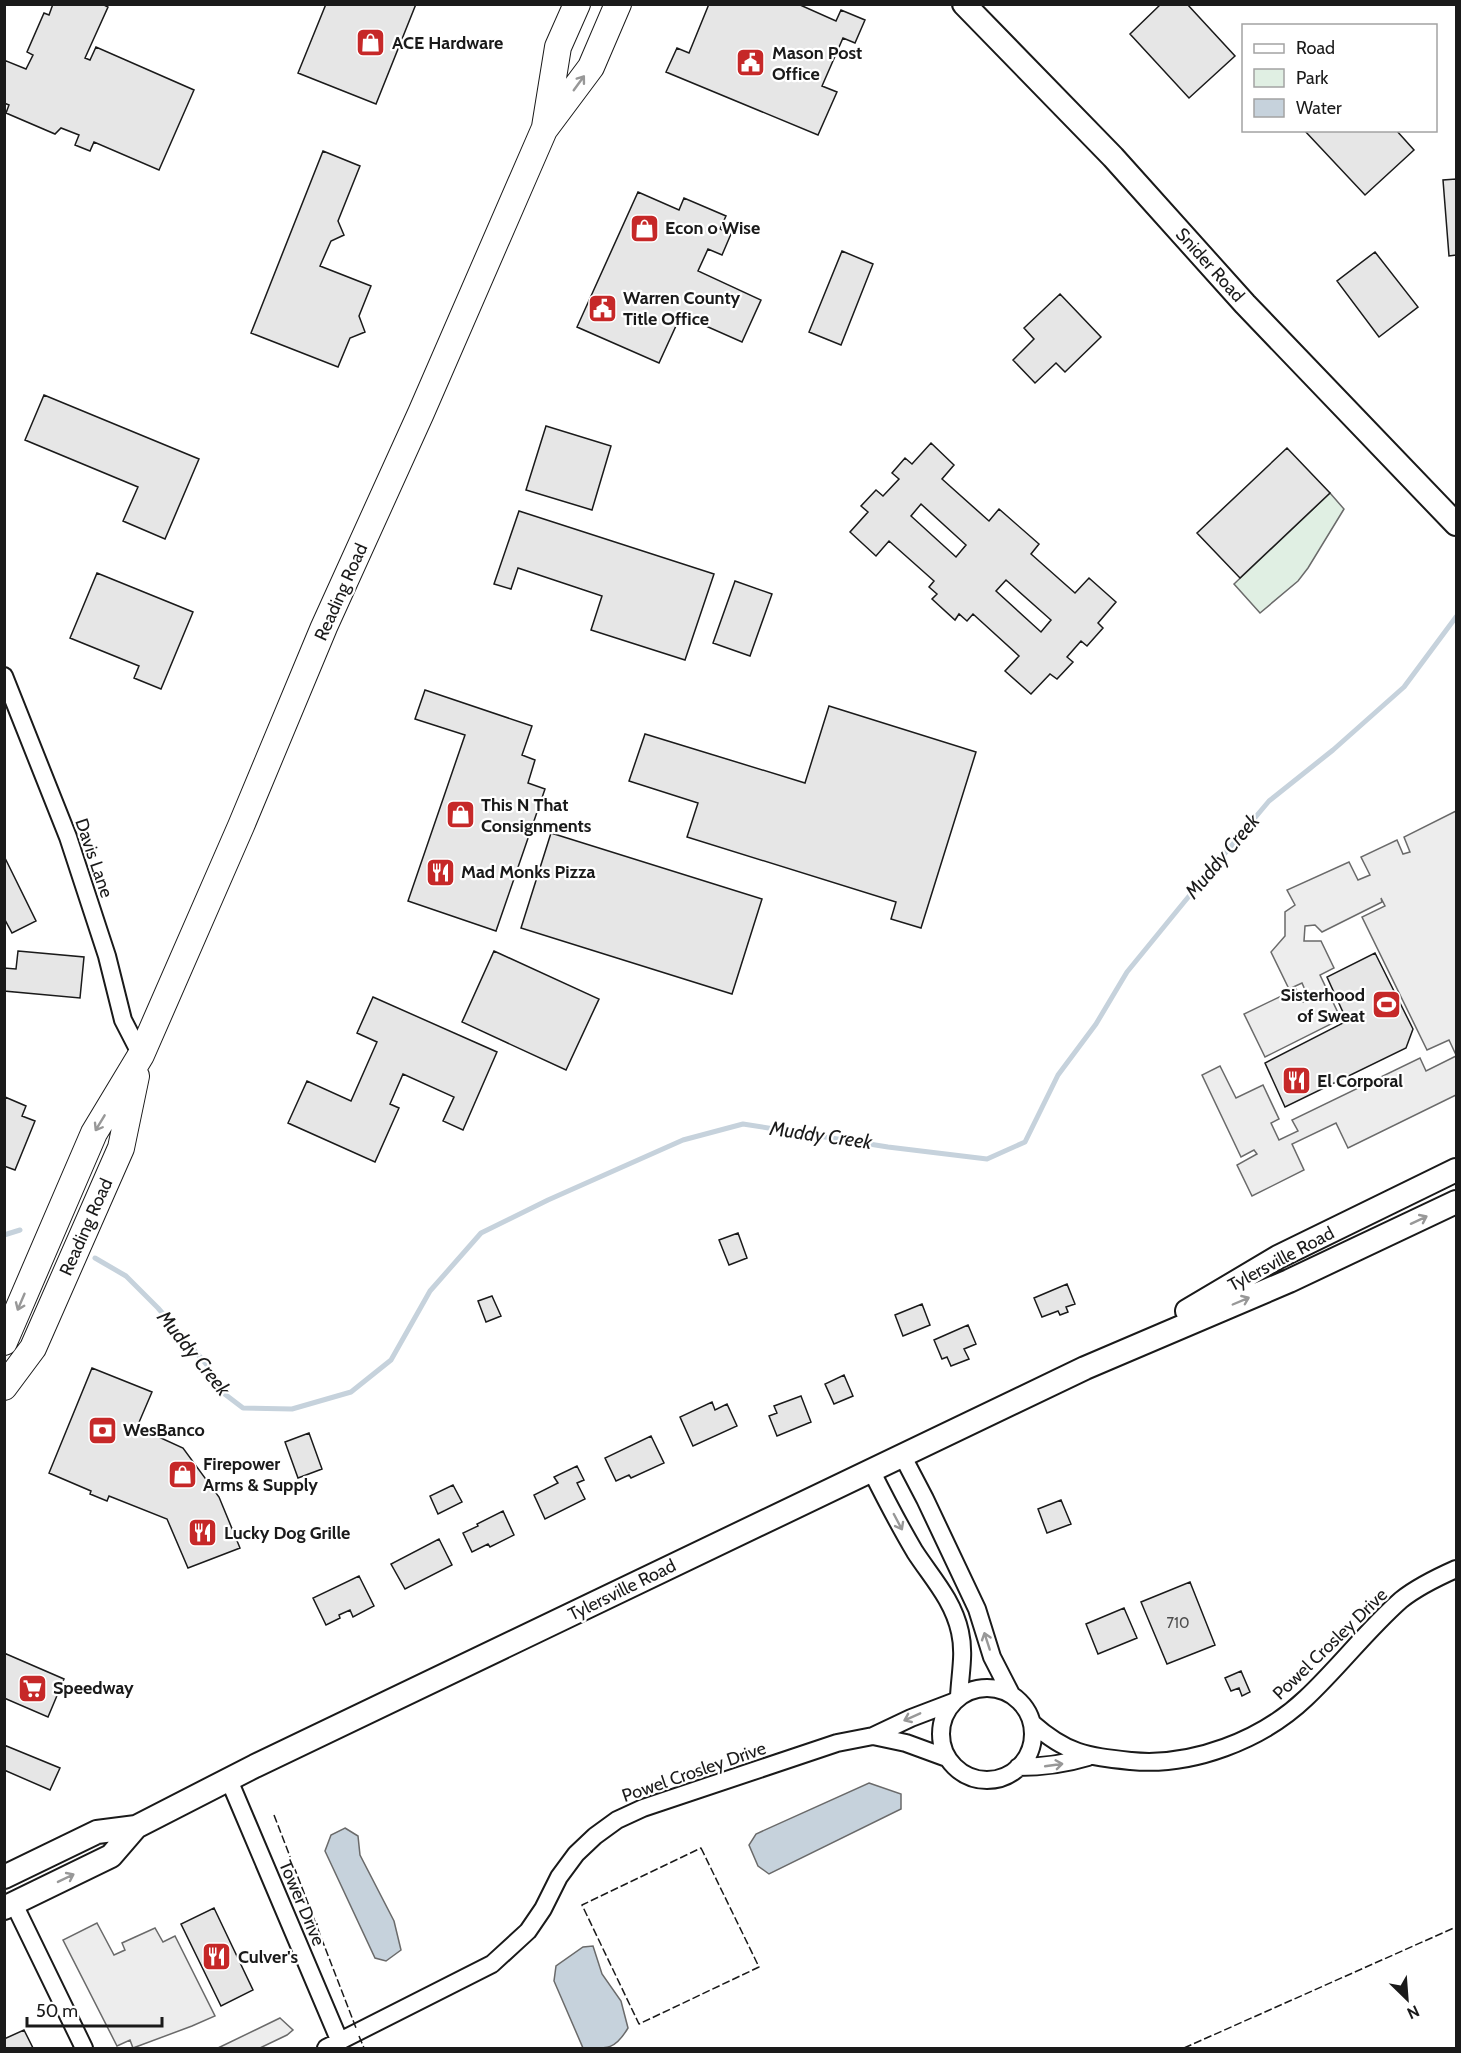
<svg xmlns="http://www.w3.org/2000/svg" width="1461" height="2053" font-family="Cabin,sans-serif">
<style>
.green{fill:#e0efe3;stroke:#6a6a6a;stroke-width:1.5}
.parking{fill:#ededed;stroke:#6a6a6a;stroke-width:1.5}
.water{fill:#c6d2dc;stroke:#6a6a6a;stroke-width:1.5}
.lines{fill:none;stroke-linecap:round;stroke-linejoin:round}
.stream{stroke:#c6d2dc;stroke-width:5}
.building{fill:#e6e6e6;stroke:#1a1a1a;stroke-width:1.5;fill-rule:evenodd}
.street-casing{stroke:#1a1a1a;stroke-width:20}
.secondary-casing{stroke:#1a1a1a;stroke-width:26}
.primary-casing{stroke:#1a1a1a;stroke-width:28}
.street{stroke:#fff;stroke-width:16}
.secondary{stroke:#fff;stroke-width:22}
.primary{stroke:#fff;stroke-width:26}
.fence{stroke:#1a1a1a;stroke-width:1.5;stroke-dasharray:8 3;stroke-linecap:butt}
.oneway{stroke:#989898}
.labels{text-anchor:middle;stroke-width:4.5;stroke-linejoin:round;paint-order:stroke}
.number-label{font-size:15px;fill:#4d4d4d}
.poi-label{font-size:18px;font-weight:bold;fill:#1a1a1a;stroke:#fff;text-anchor:start}
.street-label{font-size:18px;fill:#1a1a1a;stroke:#fff}
.water-label{font-size:20px;font-style:italic;fill:#1a1a1a;stroke:#fff}
</style>
<rect width="100%" height="100%" fill="#fff"/>
<path class="green" d="M 1330,493 L 1344,509 L 1308,568 L 1298,581 L 1260,613 L 1234,584 Z"/>
<path class="parking" d="M 1456,811 L 1456,1055 L 1449,1040 L 1427,1050 L 1362,917 L 1385,906 L 1381,898 L 1382,902 L 1322,932 L 1315,925 L 1305,926 L 1304,941 L 1321,941 L 1334,968 L 1320,975 L 1341,1019 L 1265,1057 L 1244,1014 L 1296,989 L 1303,1002 L 1309,999 L 1302,983 L 1289,989 L 1271,952 L 1285,936 L 1285,912 L 1295,905 L 1287,890 L 1349,862 L 1358,880 L 1370,875 L 1361,857 L 1397,840 L 1403,854 L 1410,852 L 1404,837 Z
M 1456,1056 L 1456,1095 L 1348,1148 L 1336,1123 L 1292,1144 L 1304,1170 L 1252,1196 L 1237,1165 L 1257,1154 L 1254,1150 L 1241,1157 L 1202,1075 L 1220,1066 L 1236,1098 L 1263,1085 L 1279,1119 L 1271,1123 L 1279,1140 L 1298,1131 L 1292,1120 L 1420,1058 L 1426,1071 Z
M 97,1923 L 114,1955 L 125,1950 L 122,1943 L 155,1928 L 163,1942 L 175,1936 L 215,2016 L 192,2026 L 133,2048 L 130,2040 L 117,2046 L 63,1940 Z
M 280,2018 L 293,2030 L 287,2035 L 260,2048 L 218,2048 Z"/>
<path class="water" d="M 869,1783 L 901,1794 L 901,1809 L 769,1874 L 758,1866 L 749,1845 L 756,1834 Z
M 345,1828 L 358,1836 L 360,1855 L 394,1921 L 401,1950 L 386,1961 L 375,1958 L 325,1851 L 331,1835 Z
M 593,1946 L 602,1974 L 621,2001 L 628,2028 C 615,2050 607,2049 583,2048 L 554,1981 L 556,1966 L 583,1947 Z"/>
<g class="lines">
<path class="stream" d="M 4,1235 L 20,1230
M 95,1258 L 126,1276 L 158,1308 L 207,1365 L 222,1392 L 243,1408 L 292,1409 L 351,1392 L 391,1360 L 430,1291 L 481,1233 L 548,1200 L 683,1140 L 743,1124 L 888,1147 L 987,1159 L 1025,1142 L 1058,1075 L 1096,1024 L 1127,972 L 1185,901 L 1269,801 L 1333,750 L 1404,687 L 1456,617"/>
</g>
<path class="building" d="M 53,4 L 102,4 L 108,7 L 85,58 L 90,60 L 96,47 L 194,90 L 159,170 L 94,142 L 90,151 L 75,145 L 79,135 L 61,128 L 55,134 L 6,113 L 9,105 L 4,103 L 4,60 L 26,69 L 33,55 L 27,52 L 44,13 L 49,15 Z
M 326,4 L 416,4 L 376,104 L 298,73 Z
M 709,4 L 798,4 L 836,21 L 841,10 L 865,20 L 855,43 L 843,38 L 822,86 L 837,92 L 818,135 L 666,72 L 677,48 L 689,53 Z
M 1161,4 L 1187,4 L 1235,56 L 1189,98 L 1130,34 Z
M 1304,130 L 1396,130 L 1414,150 L 1365,195 Z
M 323,151 L 360,166 L 338,221 L 344,235 L 331,241 L 320,266 L 371,286 L 359,316 L 365,332 L 350,338 L 338,367 L 251,333 Z
M 1456,179 L 1456,255 L 1449,256 L 1443,180 Z
M 638,192 L 679,210 L 684,198 L 726,216 L 720,229 L 731,234 L 722,255 L 708,249 L 698,271 L 761,300 L 742,342 L 681,315 L 659,363 L 577,327 Z
M 842,251 L 873,264 L 841,345 L 809,332 Z
M 1375,252 L 1418,307 L 1379,337 L 1337,281 Z
M 1060,294 L 1101,337 L 1065,372 L 1056,363 L 1035,383 L 1013,360 L 1034,339 L 1024,328 Z
M 44,395 L 199,459 L 165,539 L 123,521 L 138,487 L 25,440 Z
M 546,426 L 611,446 L 592,510 L 526,490 Z
M 931,443 L 954,465 L 942,479 L 989,521 L 999,509 L 1039,544 L 1031,554 L 1075,593 L 1089,578 L 1116,602 L 1098,623 L 1103,628 L 1087,646 L 1081,641 L 1067,657 L 1073,662 L 1057,679 L 1050,674 L 1031,694 L 1005,671 L 1019,656 L 973,614 L 967,621 L 959,614 L 955,620 L 932,599 L 937,594 L 929,587 L 934,581 L 889,541 L 876,556 L 850,532 L 868,512 L 861,506 L 876,490 L 883,496 L 899,479 L 892,473 L 905,458 L 912,464 ZM 921,504 L 966,545 L 956,557 L 911,516 ZM 1006,580 L 1051,620 L 1041,632 L 996,591 Z
M 1287,448 L 1330,493 L 1240,578 L 1197,533 Z
M 519,511 L 714,574 L 685,660 L 591,630 L 602,596 L 518,568 L 511,589 L 494,584 Z
M 97,573 L 193,612 L 161,689 L 134,678 L 139,666 L 70,638 Z
M 735,581 L 772,594 L 750,656 L 713,643 Z
M 425,690 L 532,726 L 522,755 L 535,760 L 528,783 L 545,789 L 496,931 L 408,901 L 465,735 L 415,719 Z
M 829,706 L 976,752 L 921,928 L 891,919 L 896,902 L 687,837 L 698,803 L 629,781 L 645,734 L 805,783 Z
M 551,833 L 762,899 L 732,994 L 521,928 Z
M 4,856 L 36,921 L 12,933 L 4,918 Z
M 18,951 L 84,957 L 80,998 L 4,991 L 4,968 L 16,969 Z
M 494,951 L 599,999 L 566,1070 L 462,1022 Z
M 1375,953 L 1413,1029 L 1406,1048 L 1285,1107 L 1265,1063 L 1347,1021 L 1327,977 Z
M 373,997 L 497,1052 L 463,1130 L 443,1121 L 454,1097 L 403,1074 L 390,1104 L 399,1108 L 375,1162 L 288,1123 L 307,1081 L 351,1101 L 377,1042 L 357,1033 Z
M 5,1097 L 26,1106 L 22,1116 L 35,1121 L 15,1170 L 4,1166 Z
M 738,1233 L 747,1258 L 729,1265 L 719,1240 Z
M 1067,1284 L 1075,1304 L 1066,1307 L 1068,1312 L 1060,1315 L 1058,1311 L 1042,1317 L 1034,1298 Z
M 492,1296 L 501,1316 L 486,1322 L 478,1301 Z
M 922,1304 L 930,1325 L 903,1336 L 895,1315 Z
M 968,1325 L 976,1344 L 964,1349 L 969,1359 L 951,1366 L 947,1357 L 942,1359 L 934,1340 Z
M 92,1368 L 152,1392 L 137,1427 L 183,1448 L 219,1497 L 240,1548 L 188,1568 L 167,1519 L 109,1496 L 107,1501 L 90,1494 L 91,1491 L 49,1473 Z
M 844,1375 L 853,1396 L 834,1404 L 825,1384 Z
M 801,1396 L 811,1422 L 777,1436 L 769,1416 L 777,1413 L 774,1406 Z
M 712,1402 L 715,1410 L 727,1404 L 737,1426 L 693,1446 L 680,1417 Z
M 309,1433 L 322,1469 L 298,1478 L 285,1442 Z
M 651,1436 L 664,1463 L 631,1478 L 629,1475 L 616,1481 L 605,1458 Z
M 577,1466 L 584,1480 L 577,1483 L 585,1499 L 545,1519 L 534,1495 L 558,1483 L 554,1477 Z
M 453,1485 L 462,1502 L 438,1514 L 430,1496 Z
M 1061,1500 L 1071,1524 L 1047,1533 L 1038,1509 Z
M 503,1511 L 514,1535 L 490,1547 L 488,1544 L 472,1552 L 463,1533 L 478,1526 L 477,1524 Z
M 439,1539 L 452,1565 L 405,1589 L 391,1564 Z
M 359,1576 L 374,1606 L 353,1617 L 350,1610 L 339,1615 L 340,1618 L 326,1625 L 313,1598 Z
M 1190,1582 L 1215,1645 L 1167,1664 L 1141,1602 Z
M 1124,1608 L 1137,1638 L 1098,1654 L 1086,1624 Z
M 4,1653 L 64,1679 L 48,1717 L 4,1698 Z
M 1241,1671 L 1250,1692 L 1242,1696 L 1239,1688 L 1231,1691 L 1225,1678 Z
M 4,1745 L 60,1768 L 50,1790 L 4,1770 Z
M 214,1908 L 253,1990 L 221,2006 L 181,1924 Z
M 24,2030 L 33,2048 L 4,2048 L 4,2039 Z"/>
<g class="lines">
<defs>
<path id="street" d="M 4,676 L 68,837 L 107,956 L 123,1020 L 141,1055
M 902,1455 L 925,1499 L 977,1609 L 992,1657 L 1011,1694
M 871,1470 C 885,1498 899,1525 915,1552 C 932,1578 953,1600 960,1632 C 965,1654 960,1674 959,1697
M941 1734a46 46 0 1 1 92 0a46 46 0 1 1-92 0Z
M 1032,1723 C 1067,1754 1086,1756 1131,1761 C 1192,1767 1262,1740 1306,1698 C 1339,1667 1367,1630 1401,1600 C 1417,1587 1438,1577 1456,1569
M 873,1736 L 906,1743 L 947,1758
M 1018,1767 C 1043,1767 1065,1764 1088,1757
M 229,1780 L 340,2042
M 14,1904 L 84,2048
M 326,2048 L 492,1964 L 528,1931 L 543,1909 L 559,1877 L 576,1854 L 595,1836 L 617,1820 L 643,1808 L 837,1743 L 873,1736 L 911,1718 L 953,1702"/>
<path id="secondary" d="M 964,4 L 1113,157 L 1245,304 L 1456,524
M 1187,1311 L 1278,1257 L 1456,1170
M 4,1877 L 97,1832 L 136,1827 L 255,1766 L 1085,1368 L 1289,1281 L 1456,1202
M 4,1908 L 111,1856 L 136,1827"/>
<path id="primary" d="M 545,127 L 558,47 L 577,4
M 4,1342 L 94,1133 L 141,1055 L 241,826 L 324,627 L 421,413 L 544,130 L 591,67 L 618,4
M 4,1387 L 33,1348 L 121,1148 L 136,1076"/>
</defs>
<use href="#street" class="street-casing"/>
<use href="#secondary" class="secondary-casing"/>
<use href="#primary" class="primary-casing"/>
<use href="#street" class="street"/>
<use href="#secondary" class="secondary"/>
<use href="#primary" class="primary"/>
<path class="fence" d="M 274,1815 L 356,2028
M 701,1848 L 759,1967 L 639,2024 L 582,1905 Z
M 359,2036 L 364,2048
M 1184,2048 L 1456,1927"/>
</g>
<defs><path id="oneway-shaft" d="M-6 0H5M1.5-3L5.5 0L1.5 3" fill="none" stroke-width="1.6" stroke-linecap="round" stroke-linejoin="round" transform="scale(1.5)"/></defs>
<g class="oneway">
<use href="#oneway-shaft" transform="translate(579 83) rotate(-54)"/>
<use href="#oneway-shaft" transform="translate(100 1123) rotate(121)"/>
<use href="#oneway-shaft" transform="translate(1419 1220) rotate(-25)"/>
<use href="#oneway-shaft" transform="translate(1241 1301) rotate(-23)"/>
<use href="#oneway-shaft" transform="translate(21 1302) rotate(113)"/>
<use href="#oneway-shaft" transform="translate(898 1522) rotate(62)"/>
<use href="#oneway-shaft" transform="translate(987 1641) rotate(-108)"/>
<use href="#oneway-shaft" transform="translate(912 1717) rotate(156)"/>
<use href="#oneway-shaft" transform="translate(1054 1765) rotate(-8)"/>
<use href="#oneway-shaft" transform="translate(66 1878) rotate(-26)"/>
</g>
<defs>
<symbol id="shop-square" viewBox="-11 -11 22 22"><rect x="-9" y="-9" width="18" height="18" rx="4" fill="#c62828" stroke="#fff"/><path d="M-5-2.5h2.3a2.7 3.5 0 0 1 5.4 0H5L5.5 6h-11ZM-1.5-2.5h3a1.5 2.3 0 0 0-3 0Z" fill="#fff"/></symbol>
<symbol id="civic-square" viewBox="-11 -11 22 22"><rect x="-9" y="-9" width="18" height="18" rx="4" fill="#c62828" stroke="#fff"/><path d="M-.6-6.5H3V-4.5H.6V-3L4-1V1h2V6H-6V1h2V-1L-.6-3ZM-1.2 2.5V6h2.4V2.5Z" fill="#fff"/></symbol>
<symbol id="restaurant-square" viewBox="-11 -11 22 22"><rect x="-9" y="-9" width="18" height="18" rx="4" fill="#c62828" stroke="#fff"/><path d="M-5-6h1v4h1v-4h1v4h1v-4h1v5L-1.5 .5V6h-2V.5L-5-1ZM5-6V6H3V1.5H1.5Q1.5-4 5-6Z" fill="#fff"/></symbol>
<symbol id="stadium-square" viewBox="-11 -11 22 22"><rect x="-9" y="-9" width="18" height="18" rx="4" fill="#c62828" stroke="#fff"/><path d="M0-5a6.5 5 0 1 0 0 10a6.5 5 0 1 0 0-10ZM-3.5-1.8h7v3.6h-7Z" fill="#fff"/></symbol>
<symbol id="bank-square" viewBox="-11 -11 22 22"><rect x="-9" y="-9" width="18" height="18" rx="4" fill="#c62828" stroke="#fff"/><path d="M-6-4H6V4H-6ZM0-2.3a2.3 2.3 0 1 0 0 4.6a2.3 2.3 0 1 0 0-4.6Z" fill="#fff"/></symbol>
<symbol id="supermarket-square" viewBox="-11 -11 22 22"><rect x="-9" y="-9" width="18" height="18" rx="4" fill="#c62828" stroke="#fff"/><path d="M-6-5.5h2.5l.6 2H6L4.5 2H-2.5L-4.4-4H-6ZM-1.5 3.2a1.3 1.3 0 1 0 .1 0ZM3 3.2a1.3 1.3 0 1 0 .1 0Z" fill="#fff"/></symbol>
</defs>
<g fill-rule="evenodd">
<use href="#shop-square" x="354" y="26" width="33" height="33"/>
<use href="#civic-square" x="734" y="46" width="33" height="33"/>
<use href="#shop-square" x="628" y="212" width="33" height="33"/>
<use href="#civic-square" x="586" y="292" width="33" height="33"/>
<use href="#shop-square" x="444" y="798" width="33" height="33"/>
<use href="#restaurant-square" x="424" y="856" width="33" height="33"/>
<use href="#stadium-square" x="1370" y="988" width="33" height="33"/>
<use href="#restaurant-square" x="1280" y="1064" width="33" height="33"/>
<use href="#bank-square" x="86" y="1414" width="33" height="33"/>
<use href="#shop-square" x="166" y="1458" width="33" height="33"/>
<use href="#restaurant-square" x="186" y="1516" width="33" height="33"/>
<use href="#supermarket-square" x="16" y="1672" width="33" height="33"/>
<use href="#restaurant-square" x="200" y="1940" width="33" height="33"/>
</g>
<g class="labels">
<g class="number-label">
<text x="1178" y="1628">710</text>
</g>
<g class="poi-label">
<text x="392" y="49">ACE Hardware</text>
<text x="772" y="59">Mason Post<tspan x="772" dy="21">Office</tspan></text>
<text x="665" y="234">Econ o Wise</text>
<text x="623" y="304">Warren County<tspan x="623" dy="21">Title Office</tspan></text>
<text x="481" y="811">This N That<tspan x="481" dy="21">Consignments</tspan></text>
<text x="461" y="878">Mad Monks Pizza</text>
<text x="1365" y="1001" text-anchor="end">Sisterhood<tspan x="1365" dy="21">of Sweat</tspan></text>
<text x="1317" y="1087">El Corporal</text>
<text x="123" y="1436">WesBanco</text>
<text x="203" y="1470">Firepower<tspan x="203" dy="21">Arms &amp; Supply</tspan></text>
<text x="224" y="1539">Lucky Dog Grille</text>
<text x="53" y="1694">Speedway</text>
<text x="238" y="1963">Culver's</text>
</g>
<g class="street-label">
<text transform="translate(1210 265) rotate(48)" y="6">Snider Road</text>
<text transform="translate(341 592) rotate(-66)" y="6">Reading Road</text>
<text transform="translate(94 858) rotate(71)" y="6">Davis Lane</text>
<text transform="translate(86 1227) rotate(-66)" y="6">Reading Road</text>
<text transform="translate(1281 1259) rotate(-28)" y="6">Tylersville Road</text>
<text transform="translate(622 1590) rotate(-26)" y="6">Tylersville Road</text>
<text transform="translate(1330 1644) rotate(-44)" y="6">Powel Crosley Drive</text>
<text transform="translate(694 1772) rotate(-19)" y="6">Powel Crosley Drive</text>
<text transform="translate(302 1903) rotate(67)" y="6">Tower Drive</text>
</g>
<g class="water-label">
<text transform="translate(1222 856) rotate(-50)" y="7">Muddy Creek</text>
<text transform="translate(821 1135) rotate(8)" y="7">Muddy Creek</text>
<text transform="translate(194 1353) rotate(51)" y="7">Muddy Creek</text>
</g>
</g>
<rect width="1461" height="2053" fill="none" stroke="#1a1a1a" stroke-width="12"/>
<rect x="1242" y="24" width="195" height="108" fill="#ffffff" stroke="#a3a3a3" stroke-width="1.5"/>
<rect x="1254" y="44" width="30" height="9" fill="#ffffff" stroke="#a3a3a3" stroke-width="1.5"/>
<text x="1296" y="54" font-size="18" fill="#1a1a1a">Road</text>
<rect x="1254" y="69" width="30" height="18" fill="#e0efe3" stroke="#a3a3a3" stroke-width="1.5"/>
<text x="1296" y="84" font-size="18" fill="#1a1a1a">Park</text>
<rect x="1254" y="99" width="30" height="18" fill="#c6d2dc" stroke="#a3a3a3" stroke-width="1.5"/>
<text x="1296" y="114" font-size="18" fill="#1a1a1a">Water</text>
<g transform="translate(1407 1999) rotate(155)" stroke="#ffffff" stroke-width="4.5" paint-order="stroke">
<path d="M0-4.5L10 22L0 15L-10 22Z" fill="#1a1a1a"/>
<text y="-9" font-size="16" font-weight="bold" text-anchor="middle" fill="#1a1a1a">N</text>
</g>
<path d="M27 2017v9h135v-9" fill="none" stroke="#1a1a1a" stroke-width="3"/>
<text x="36" y="2017" font-size="18" fill="#1a1a1a" stroke="#ffffff" stroke-width="4.5" paint-order="stroke">50 m</text>
</svg>
